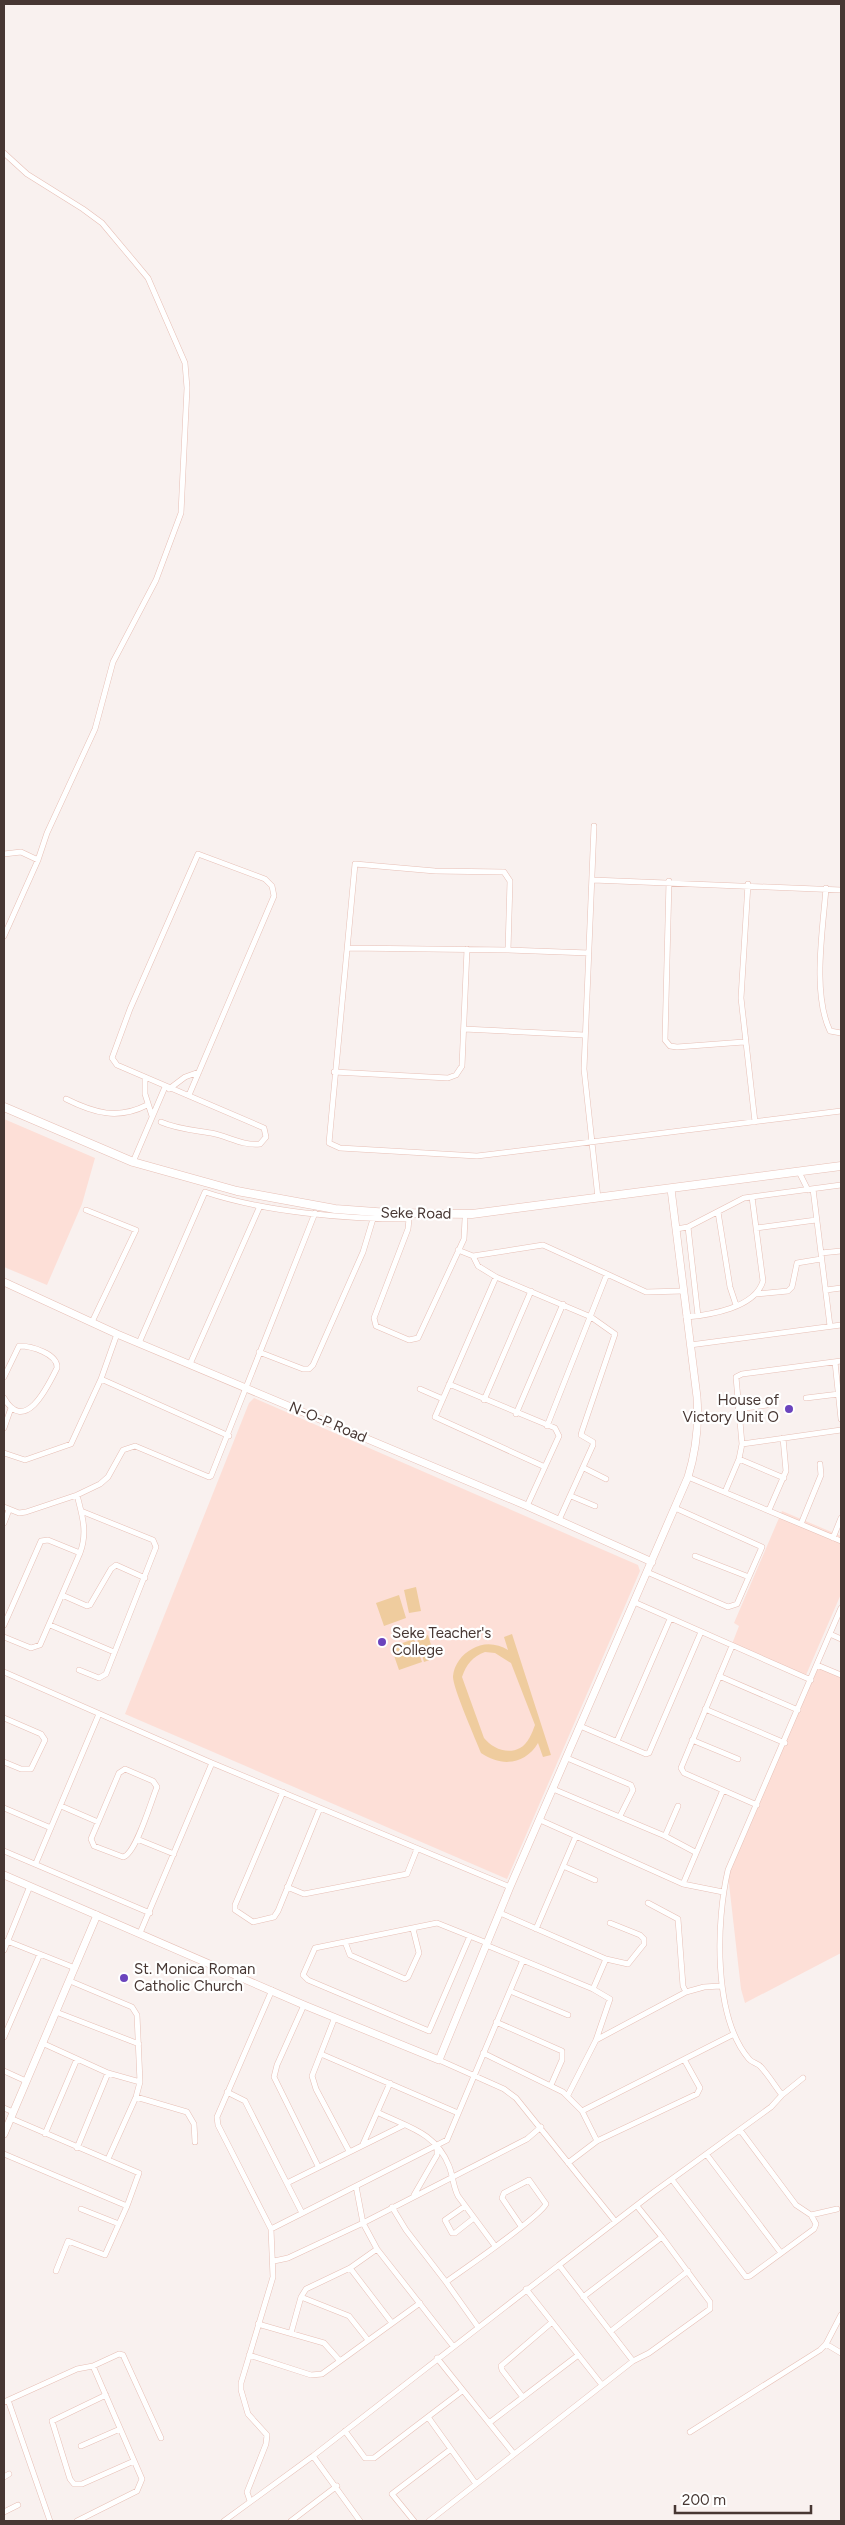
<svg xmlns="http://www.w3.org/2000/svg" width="845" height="2525" font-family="Figtree,sans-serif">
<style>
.built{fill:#fddfd7}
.green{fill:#efcc9e;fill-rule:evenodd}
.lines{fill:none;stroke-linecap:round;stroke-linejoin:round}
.street-casing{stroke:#e7bfb5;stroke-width:6}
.secondary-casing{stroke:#e7bfb5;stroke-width:8}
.primary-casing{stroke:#e7bfb5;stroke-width:9}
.street{stroke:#fff;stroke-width:5}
.secondary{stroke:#fff;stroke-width:7}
.primary{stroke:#fff;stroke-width:8}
.poi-dot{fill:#6b44bd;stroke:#fff;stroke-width:2}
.labels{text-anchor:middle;stroke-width:4.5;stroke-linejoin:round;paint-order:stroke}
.street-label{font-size:15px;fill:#473733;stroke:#fff}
.poi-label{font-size:15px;fill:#473733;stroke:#fff;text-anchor:start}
</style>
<rect width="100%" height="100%" fill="#f9f1ef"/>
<path class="built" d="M 4,1119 L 95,1158 L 82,1204 L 47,1285 L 4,1267 Z
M 254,1398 L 638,1565 L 640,1571 L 507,1879 L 125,1714 L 249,1403 Z
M 782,1511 L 841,1536 L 841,1594 L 806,1675 L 732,1644 L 739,1626 L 734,1623 Z
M 815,1665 L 841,1678 L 841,1953 L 745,2003 L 741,1989 L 728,1875 Z"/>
<path class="green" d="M 416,1587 L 421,1611 L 409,1613 L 404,1590 Z
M 399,1595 L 406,1618 L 384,1626 L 376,1603 Z
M 512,1634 L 551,1755 L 543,1757 L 538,1743 C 525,1765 501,1767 481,1753 C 476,1740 452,1686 453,1676 C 454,1665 462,1654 472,1649 C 483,1642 497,1643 508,1650 L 504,1637 ZM 485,1652 L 495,1653 L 511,1663 L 535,1725 C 532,1733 528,1744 520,1748 C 507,1755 492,1748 484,1738 L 462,1677 C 466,1665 473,1656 485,1652 Z
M 428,1635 L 435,1658 L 424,1662 L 417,1639 Z
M 414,1639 L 422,1662 L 399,1670 L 391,1647 Z"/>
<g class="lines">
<defs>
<path id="street" d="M 4,153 L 27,174 L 83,209 L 102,223 L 148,278 L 185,363 L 187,388 L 181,513 L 156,580 L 113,662 L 95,729 L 47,833 L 38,860 L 4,936
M 594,826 L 584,1069 L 598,1198
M 4,854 L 21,852 L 38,860
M 593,880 L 841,890
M 669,881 L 665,1040 L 670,1046 L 677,1047 L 744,1042
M 748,884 L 741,998 L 755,1122
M 826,888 C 823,929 812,993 830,1031 L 841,1033
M 348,948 L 508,950
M 589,953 L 508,950 L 510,881 L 504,872 L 435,871 L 355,864 L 329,1143 L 340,1148 L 477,1156 L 841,1111
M 464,1029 L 584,1035
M 334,1072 L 448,1078 L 456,1075 L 462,1066 L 467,949
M 145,1077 L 145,1094 L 152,1116
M 169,1089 L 185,1077 L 199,1072
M 66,1099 C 94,1113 118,1120 147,1105
M 161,1122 C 177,1129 193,1130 211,1133 C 228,1136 242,1146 260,1144 L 266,1137 L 264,1128 L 117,1065 L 112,1058 L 130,1009 L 198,854 L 265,879 L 272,886 L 274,896 L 189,1095
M 133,1162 L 165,1087
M 799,1172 L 808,1190
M 813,1189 L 830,1326
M 86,1210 L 136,1230 L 92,1322
M 718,1212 L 730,1287 L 736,1305
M 688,1227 L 698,1316
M 756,1228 L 816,1220
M 676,1229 L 688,1227 L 744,1198 L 841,1185
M 458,1250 L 473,1256 L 478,1266 L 496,1277 L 591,1317 L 615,1334 L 582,1431 L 581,1435 L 593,1442 L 593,1445 L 559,1520
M 821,1253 L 841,1251
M 473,1256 L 543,1245 L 607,1274
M 496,1277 L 435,1417 L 545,1467
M 826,1290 L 841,1288
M 756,1294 L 788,1291 L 792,1287 L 797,1263 L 821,1259
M 686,1317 C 710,1315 755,1308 763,1281 L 752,1197
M 139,1343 L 205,1192 C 265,1212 345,1219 409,1219 L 408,1229 L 374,1318 L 376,1326 L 409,1340 L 418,1338 L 464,1239 L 465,1219
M 690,1345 L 841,1325
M 259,1352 L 303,1369 L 309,1369 L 313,1365 L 363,1252 L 373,1219
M 835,1362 L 841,1419
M 190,1364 L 260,1206
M 4,1377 L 19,1346 C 32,1346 58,1354 57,1368 C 48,1386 25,1435 4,1398
M 101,1379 L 229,1436
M 449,1384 L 555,1428 L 559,1436 L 527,1506
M 420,1389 L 443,1399
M 806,1398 L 839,1394
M 484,1400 L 531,1291
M 738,1409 L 767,1405
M 516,1414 L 563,1304
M 547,1426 L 607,1274 L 646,1292 L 683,1291
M 4,1428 L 11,1408
M 742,1444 L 841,1430
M 4,1453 L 25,1460 L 71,1444 L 101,1379 L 117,1334
M 739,1459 L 784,1478
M 584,1468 L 606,1479
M 688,1477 L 841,1541
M 725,1492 L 739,1459 L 742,1444 L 736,1377 L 742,1374 L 841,1361
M 571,1496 L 595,1506
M 4,1507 L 19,1513 L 26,1512 L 77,1495 L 100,1484 L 108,1477 L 123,1450 L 135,1446 L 209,1477 L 211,1476 L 315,1213
M 769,1510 L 786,1471 L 783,1438
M 4,1523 L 9,1510
M 801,1524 L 821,1475 L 820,1464
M 833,1538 L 841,1518
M 695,1556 L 749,1577
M 647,1572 L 728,1607 L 737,1604 L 762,1547 L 675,1508
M 62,1595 L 87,1606 L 90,1605 L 111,1569 L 116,1565 L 145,1578
M 634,1602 L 811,1680
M 4,1625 L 41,1541 L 48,1540 L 80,1553 C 88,1532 82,1515 77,1495
M 50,1625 L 114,1652
M 830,1634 L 841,1639
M 4,1637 L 31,1648 L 40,1645 L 80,1553
M 732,1646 L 681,1768 L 684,1773 L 757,1805
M 817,1665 L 841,1675
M 79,1670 L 99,1678 L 106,1674 L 156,1547 L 153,1540 L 81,1511
M 4,1672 L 212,1763 L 510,1887
M 719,1676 L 798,1710
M 705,1709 L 785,1743
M 4,1718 L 41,1734 L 45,1740 L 31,1769 L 21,1769 L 4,1762
M 580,1726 L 646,1754 L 649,1753 L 701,1632
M 692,1740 L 738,1759
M 617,1741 L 670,1619
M 567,1758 L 631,1785 L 633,1790 L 620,1816
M 125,1769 L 153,1781 L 157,1787 C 151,1801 136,1854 123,1857 L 94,1846 L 91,1839 L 119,1773 Z
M 553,1789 L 665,1836 L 695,1852
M 283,1792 L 235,1905 L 235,1910 L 253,1922 L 274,1917 L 278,1911 L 320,1808
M 61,1806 L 98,1822
M 4,1808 L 51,1828
M 540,1820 L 683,1884 L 723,1790
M 665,1836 L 678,1806
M 137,1839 L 174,1854
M 4,1851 L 150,1913
M 36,1863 L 99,1714
M 563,1866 L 595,1880
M 683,1884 L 723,1892
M 287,1887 L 304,1894 L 407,1874 L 417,1849
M 648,1903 L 678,1919 L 683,1986 L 686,1992 L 704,1987 L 720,1986
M 500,1913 L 606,1959 L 628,1964 L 644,1944 L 644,1939 L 640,1935 L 610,1923
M 536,1929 L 576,1836
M 140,1933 L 212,1763
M 470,1936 L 429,2031 L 308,1980 L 303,1975 L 315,1948 L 437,1923 L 487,1943
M 7,1941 L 75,1968
M 345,1942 L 350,1955 L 405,1979 L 408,1977 L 419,1953 L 413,1929
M 486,1945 L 593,1989 L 606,1959
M 4,1950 L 30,1886
M 70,1981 L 132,2007 L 137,2015 L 140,2082 L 136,2097 L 108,2159
M 593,1989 L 610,1999 L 596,2040
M 510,1991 L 568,2015
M 304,2005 L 277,2065 L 274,2077 L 318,2166
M 56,2012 L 139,2044
M 335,2017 L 312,2076 L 316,2089 L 349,2151
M 496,2022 L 562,2051 L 562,2060 L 551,2085
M 4,2037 L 40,1954
M 42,2043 L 108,2073 L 140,2082
M 483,2053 L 563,2092 L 582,2111
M 321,2054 L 458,2113
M 439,2060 L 504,2089 L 516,2098 L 615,2221
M 4,2071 L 26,2081
M 227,2092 L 245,2101 L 302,2213
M 568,2095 L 596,2040 L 686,1992
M 782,2095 C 775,2086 769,2076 761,2067 C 758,2063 752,2063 749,2059 C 713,2017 716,1921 728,1870 L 841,1608
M 136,2097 L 187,2112 L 194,2124 L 195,2142
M 4,2108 L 13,2112
M 377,2112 C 407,2127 436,2132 449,2166 C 453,2176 453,2186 458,2196 L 495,2246
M 740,2130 L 796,2205 L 811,2215 L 837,2209
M 45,2134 L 77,2059
M 597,2141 L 582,2111 L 734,2034
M 363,2144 L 390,2083
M 77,2148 L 108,2073
M 4,2154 L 127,2206 L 139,2173 L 10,2118
M 707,2155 L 781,2253
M 568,2163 L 597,2141 L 697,2094 L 700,2088 L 685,2061
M 673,2181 L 746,2277 L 750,2276 L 814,2229 L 816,2224 L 811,2215
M 287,2183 L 404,2125
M 356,2186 L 363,2223 L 377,2249 L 453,2346
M 414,2195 L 437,2155 L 437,2146
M 465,2206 L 445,2220 L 452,2233 L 455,2233 L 474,2218
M 392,2207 L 406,2230 L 446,2282 C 464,2269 539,2218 546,2204 L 529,2180 L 504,2193 L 502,2198 L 521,2226
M 81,2209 L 119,2224
M 271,2229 L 447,2140 L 523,1960
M 274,2261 L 288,2258 L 363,2223 L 527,2139 L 541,2127
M 350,2268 L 392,2323
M 56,2271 L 68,2241 L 105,2255 L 127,2206
M 446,2282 L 478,2327
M 526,2289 L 602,2385
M 301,2297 L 349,2316 L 368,2340
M 583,2297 L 662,2237 L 637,2206
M 611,2331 L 688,2271
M 291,2333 L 301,2297 L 306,2289 L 350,2268 L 377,2249
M 826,2344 L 841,2353
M 249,2355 L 311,2375 L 322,2374 L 340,2361 L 324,2343 L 258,2324
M 437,2358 L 514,2454
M 340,2361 L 420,2303
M 633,2361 L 559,2265 L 654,2192 L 771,2107 L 782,2095 L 803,2078
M 93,2366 L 119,2354 L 123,2355 L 161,2438
M 106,2395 L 52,2421 L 70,2479 L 74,2484 L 82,2484 L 134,2461
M 522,2396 L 502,2370 L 501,2366 L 551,2323
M 8,2400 L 50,2521
M 4,2402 L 77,2369 L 93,2366 L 142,2479 L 137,2491 L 77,2521
M 428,2417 L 476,2484
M 489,2423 L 577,2356
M 345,2431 L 365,2458 L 374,2458 L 462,2391
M 690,2432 L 820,2350 L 826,2344 L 841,2315
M 81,2446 L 120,2429
M 313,2456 L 360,2521
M 4,2477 L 9,2474
M 250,2501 L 247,2492 L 266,2444 L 267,2435 L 248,2414 L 241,2390 L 241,2383 L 273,2277 L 271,2229 L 218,2125 L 217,2117 L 272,1990
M 4,2512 L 18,2505
M 224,2521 L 313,2456 L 559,2265
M 291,2521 L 337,2486
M 414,2521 L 392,2494 L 451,2449
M 429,2521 L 633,2361 L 649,2353 L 710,2309 L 710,2302 L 662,2237"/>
<path id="secondary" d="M 4,1282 L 117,1334 L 527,1506 L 652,1562
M 4,1875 L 304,2005 L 439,2060 L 510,1887 L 688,1477 C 696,1451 699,1425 697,1397 L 671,1189
M 4,2134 L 97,1915"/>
<path id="primary" d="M 4,1107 L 133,1162 L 237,1191 L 335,1209 L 389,1213 L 472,1214 L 841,1166"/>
</defs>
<use href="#street" class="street-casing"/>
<use href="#secondary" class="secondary-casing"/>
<use href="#primary" class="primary-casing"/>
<use href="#street" class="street"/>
<use href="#secondary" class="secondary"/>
<use href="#primary" class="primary"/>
</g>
<g class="poi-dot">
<circle cx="789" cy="1409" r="5"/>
<circle cx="382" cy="1642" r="5"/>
<circle cx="124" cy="1978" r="5"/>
</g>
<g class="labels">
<g class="street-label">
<text transform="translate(416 1213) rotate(1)" y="5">Seke Road</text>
<text transform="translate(328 1422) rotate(23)" y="5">N-O-P Road</text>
</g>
<g class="poi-label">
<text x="779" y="1405" text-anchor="end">House of<tspan x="779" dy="17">Victory Unit O</tspan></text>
<text x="392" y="1638">Seke Teacher's<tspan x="392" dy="17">College</tspan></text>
<text x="134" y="1974">St. Monica Roman<tspan x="134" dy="17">Catholic Church</tspan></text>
</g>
</g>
<rect width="845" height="2525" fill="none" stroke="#473733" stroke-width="10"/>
<path d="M675 2505v8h136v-8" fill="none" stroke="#473733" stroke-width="2.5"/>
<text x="682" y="2505" font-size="15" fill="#473733" stroke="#ffffff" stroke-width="4" paint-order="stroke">200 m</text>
</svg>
